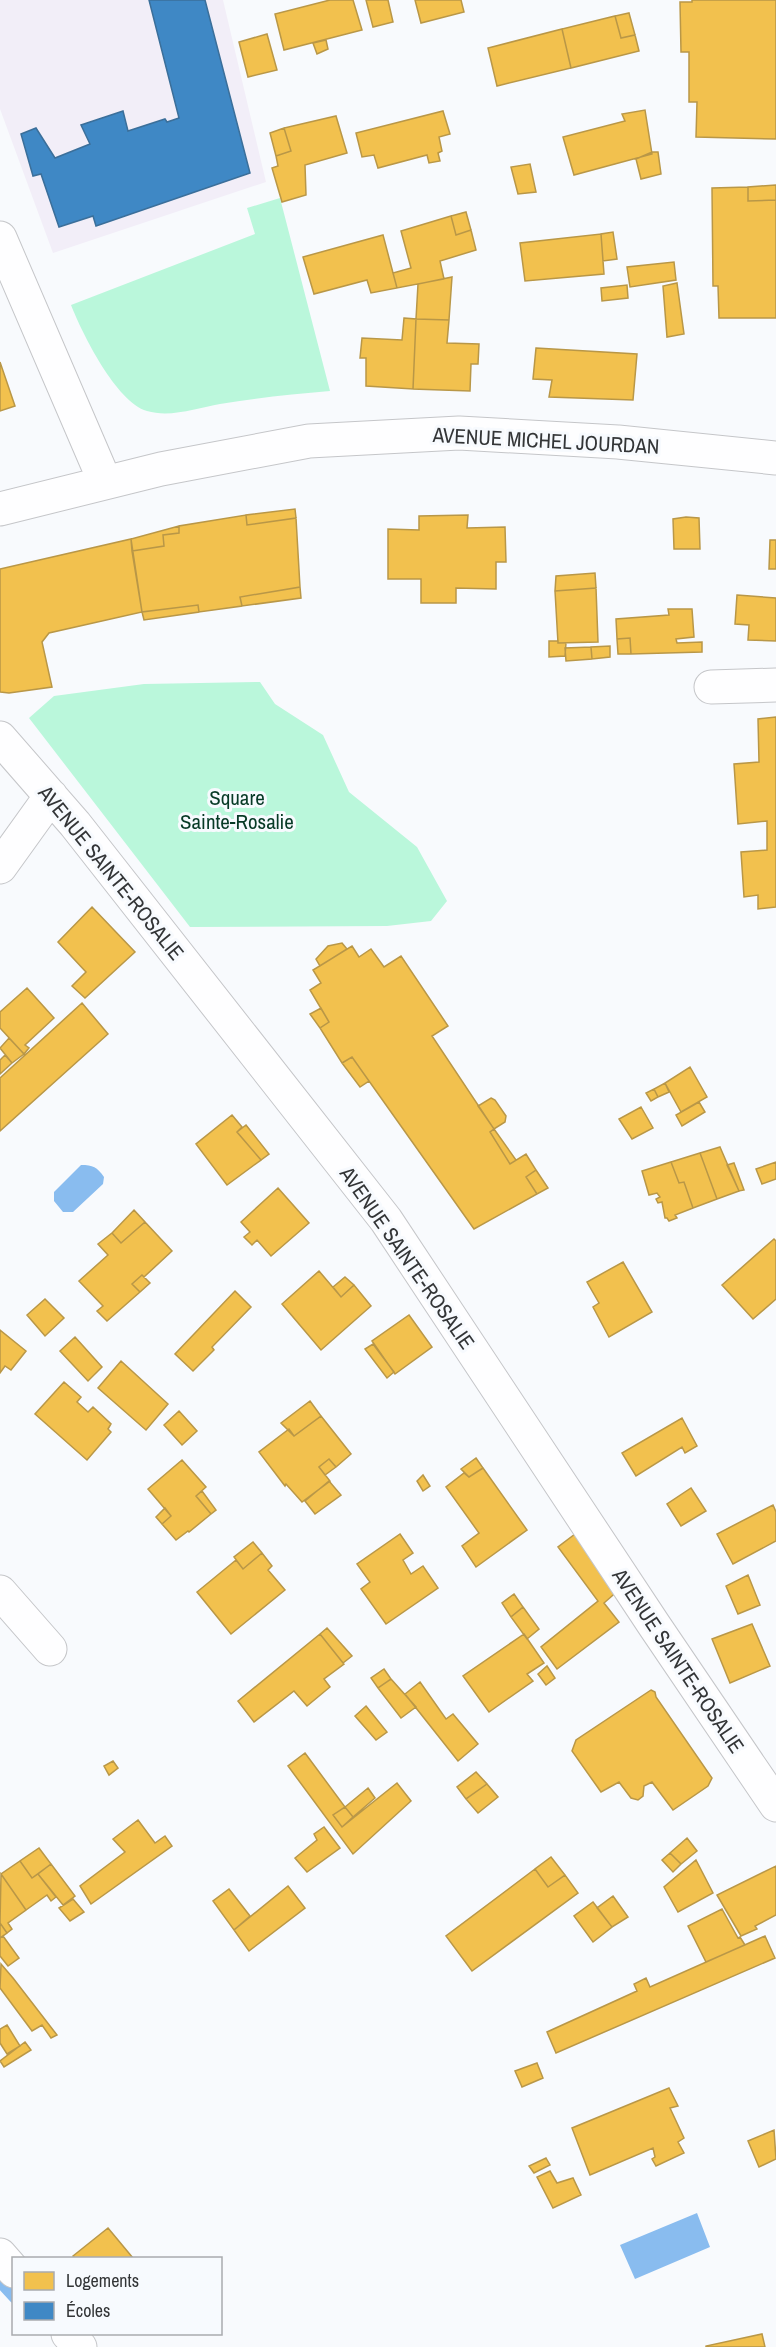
<svg xmlns="http://www.w3.org/2000/svg" width="776" height="2347" font-family="'Archivo Narrow',sans-serif">
<style>
.education{fill:#f2eef8}
.green{fill:#baf7db}
.water{fill:#89bcef}
.homes{fill:#f2c14e;stroke:#b99747;stroke-width:1.5}
.schools{fill:#3f88c5;stroke:#3b6f9a;stroke-width:1.5}
.lines{fill:none;stroke-linecap:round;stroke-linejoin:round}
.stream{stroke:#89bcef;stroke-width:10}
.minor-casing{stroke:#c5c6c9;stroke-width:35}
.minor{stroke:#fefeff;stroke-width:33}
.labels{text-anchor:middle;stroke-width:6;stroke-linejoin:round;paint-order:stroke}
.street-label{font-size:21px;fill:#333537;stroke:#f7fafe}
.park-label{font-size:21px;fill:#073a26;stroke:#f7fafe}
</style>
<rect width="100%" height="100%" fill="#f8fafd"/>
<path class="education" d="M 0,0 L 223,0 L 266,182 L 53,253 L 0,109 Z"/>
<path class="green" d="M 280,198 L 330,391 C 293,394 256,398 220,404 C 198,408 170,418 147,411 C 116,402 82,333 71,305 L 255,234 L 247,208 Z
M 260,682 L 275,704 L 323,735 L 349,792 L 417,847 L 447,901 L 431,921 L 387,926 L 190,927 L 29,718 L 54,696 L 144,684 Z"/>
<path class="water" d="M 81,1165 C 93,1165 97,1167 104,1177 L 103,1184 L 73,1212 L 63,1212 L 54,1201 L 54,1192 Z
M 697,2213 L 710,2247 L 635,2279 L 620,2245 Z"/>
<path class="homes" d="M 330,0 L 353,0 L 362,30 L 284,50 L 275,14 Z
M 366,0 L 388,0 L 393,22 L 373,27 Z
M 415,0 L 461,0 L 464,12 L 421,23 Z
M 692,0 L 776,0 L 776,139 L 696,137 L 697,102 L 689,102 L 689,52 L 681,52 L 680,2 L 692,2 Z
M 629,13 L 635,35 L 621,38 L 615,16 Z
M 615,16 L 621,38 L 635,35 L 639,51 L 571,68 L 562,29 Z
M 562,29 L 571,68 L 497,86 L 488,48 Z
M 267,34 L 277,70 L 248,77 L 239,42 Z
M 326,40 L 328,49 L 317,54 L 313,43 Z
M 645,110 L 652,154 L 574,175 L 563,137 L 625,121 L 622,114 Z
M 443,111 L 450,134 L 439,137 L 442,151 L 438,153 L 440,161 L 429,163 L 427,155 L 378,168 L 374,155 L 362,157 L 356,133 Z
M 336,116 L 347,153 L 305,165 L 306,195 L 282,202 L 272,168 L 278,166 L 276,156 L 291,151 L 284,128 Z
M 284,128 L 291,151 L 276,156 L 270,133 Z
M 652,152 L 658,152 L 661,174 L 641,179 L 636,159 Z
M 530,164 L 536,192 L 518,194 L 511,167 Z
M 776,185 L 776,200 L 748,201 L 748,187 Z
M 748,187 L 748,201 L 776,200 L 776,318 L 719,318 L 718,286 L 713,286 L 712,188 Z
M 466,212 L 471,230 L 456,235 L 451,216 Z
M 451,216 L 456,235 L 471,230 L 476,250 L 440,261 L 444,279 L 397,288 L 393,273 L 411,268 L 401,231 Z
M 613,232 L 617,259 L 603,261 L 601,234 Z
M 601,234 L 604,274 L 525,281 L 520,243 Z
M 383,235 L 397,288 L 371,293 L 367,280 L 314,294 L 303,257 Z
M 674,262 L 676,280 L 630,287 L 627,267 Z
M 452,277 L 449,320 L 416,319 L 418,284 Z
M 677,283 L 684,334 L 667,337 L 663,286 Z
M 627,285 L 628,298 L 602,301 L 601,288 Z
M 404,318 L 416,319 L 413,389 L 366,386 L 366,358 L 360,358 L 362,338 L 402,340 Z
M 416,319 L 449,320 L 447,343 L 479,344 L 478,364 L 471,364 L 470,391 L 413,389 Z
M 536,348 L 637,354 L 633,400 L 549,397 L 552,380 L 533,379 Z
M 0,362 L 15,406 L 0,411 Z
M 295,509 L 296,518 L 247,525 L 246,515 Z
M 246,515 L 247,525 L 296,518 L 300,587 L 240,597 L 242,606 L 199,612 L 198,605 L 142,612 L 132,551 L 164,546 L 163,535 L 179,533 L 179,526 Z
M 468,515 L 467,528 L 505,527 L 506,562 L 496,562 L 496,589 L 456,588 L 456,603 L 421,603 L 421,579 L 388,579 L 388,529 L 419,530 L 419,516 Z
M 686,517 L 699,518 L 700,549 L 674,549 L 673,519 Z
M 179,526 L 179,533 L 163,535 L 164,546 L 132,551 L 131,539 Z
M 131,539 L 142,612 L 49,633 L 42,642 L 52,687 L 9,693 L 0,692 L 0,569 Z
M 770,540 L 776,540 L 776,569 L 769,569 Z
M 595,573 L 596,588 L 555,591 L 556,576 Z
M 300,587 L 301,598 L 242,606 L 240,597 Z
M 596,588 L 598,642 L 558,643 L 555,591 Z
M 737,595 L 776,598 L 776,641 L 748,640 L 749,625 L 735,624 Z
M 198,605 L 199,612 L 144,620 L 142,612 Z
M 668,609 L 692,609 L 694,637 L 676,639 L 677,643 L 702,642 L 702,652 L 631,654 L 630,638 L 617,639 L 616,619 L 669,615 Z
M 630,638 L 631,654 L 618,654 L 617,639 Z
M 549,641 L 558,641 L 558,643 L 566,643 L 565,656 L 549,657 Z
M 610,646 L 610,657 L 592,659 L 591,647 Z
M 591,647 L 592,659 L 566,661 L 565,648 Z
M 776,717 L 776,907 L 758,909 L 758,895 L 744,897 L 741,852 L 767,850 L 767,821 L 738,824 L 734,764 L 759,762 L 758,719 Z
M 92,907 L 135,952 L 85,998 L 72,986 L 86,972 L 58,942 Z
M 342,943 L 347,949 L 320,966 L 316,959 L 328,946 Z
M 352,946 L 359,957 L 371,949 L 384,967 L 401,956 L 448,1026 L 432,1036 L 494,1129 L 490,1132 L 510,1164 L 526,1154 L 536,1170 L 526,1177 L 537,1194 L 474,1229 L 352,1057 L 342,1063 L 320,1028 L 329,1022 L 310,990 L 321,983 L 313,970 Z
M 27,988 L 54,1018 L 25,1045 L 29,1048 L 24,1054 L 0,1028 L 0,1012 Z
M 82,1003 L 108,1034 L 0,1131 L 0,1078 Z
M 321,1008 L 329,1022 L 320,1028 L 310,1014 Z
M 9,1038 L 24,1054 L 12,1063 L 0,1048 Z
M 5,1055 L 12,1063 L 0,1074 L 0,1060 Z
M 352,1057 L 369,1081 L 360,1087 L 342,1063 Z
M 690,1067 L 707,1097 L 681,1112 L 665,1083 Z
M 665,1083 L 669,1092 L 658,1097 L 654,1089 Z
M 654,1089 L 658,1097 L 651,1101 L 646,1093 Z
M 491,1098 L 495,1100 L 506,1116 L 505,1122 L 494,1129 L 478,1106 Z
M 699,1102 L 705,1112 L 682,1126 L 676,1115 Z
M 641,1107 L 653,1128 L 632,1139 L 619,1119 Z
M 232,1115 L 242,1127 L 237,1132 L 261,1160 L 227,1185 L 196,1144 Z
M 246,1125 L 269,1154 L 261,1160 L 237,1132 Z
M 494,1129 L 516,1160 L 510,1164 L 490,1132 Z
M 720,1147 L 739,1191 L 717,1199 L 700,1153 Z
M 700,1153 L 717,1199 L 693,1208 L 684,1182 L 679,1183 L 671,1162 Z
M 671,1162 L 679,1183 L 684,1182 L 693,1208 L 675,1215 L 677,1218 L 669,1221 L 667,1218 L 665,1218 L 662,1202 L 658,1203 L 656,1199 L 660,1197 L 657,1193 L 649,1195 L 642,1171 Z
M 776,1162 L 776,1179 L 762,1184 L 756,1169 Z
M 734,1163 L 744,1190 L 739,1191 L 727,1165 Z
M 536,1170 L 548,1188 L 537,1194 L 526,1177 Z
M 278,1188 L 309,1223 L 271,1256 L 257,1240 L 252,1245 L 244,1237 L 250,1232 L 241,1222 Z
M 134,1210 L 145,1222 L 121,1243 L 112,1233 Z
M 145,1222 L 172,1251 L 144,1277 L 142,1275 L 132,1284 L 140,1292 L 107,1321 L 97,1311 L 103,1306 L 79,1281 L 108,1255 L 98,1244 L 112,1233 L 121,1243 Z
M 774,1239 L 776,1241 L 776,1299 L 753,1319 L 722,1285 Z
M 623,1262 L 652,1312 L 609,1337 L 593,1307 L 599,1303 L 587,1282 Z
M 319,1271 L 341,1297 L 354,1285 L 371,1306 L 321,1350 L 282,1304 Z
M 142,1275 L 150,1283 L 140,1292 L 132,1284 Z
M 345,1277 L 354,1285 L 341,1297 L 333,1287 Z
M 235,1291 L 251,1307 L 212,1347 L 214,1350 L 193,1371 L 175,1354 Z
M 45,1299 L 64,1318 L 45,1336 L 27,1315 Z
M 409,1315 L 432,1347 L 395,1374 L 372,1341 Z
M 0,1330 L 26,1351 L 11,1370 L 5,1366 L 0,1373 Z
M 75,1337 L 102,1367 L 88,1381 L 60,1351 Z
M 373,1344 L 394,1372 L 387,1378 L 365,1349 Z
M 121,1361 L 168,1404 L 146,1430 L 98,1388 Z
M 64,1382 L 81,1397 L 77,1402 L 88,1412 L 93,1407 L 111,1424 L 108,1429 L 111,1432 L 87,1460 L 35,1414 Z
M 310,1401 L 321,1416 L 294,1436 L 281,1423 Z
M 179,1411 L 197,1431 L 182,1445 L 164,1425 Z
M 321,1416 L 351,1454 L 336,1467 L 329,1459 L 319,1467 L 330,1481 L 302,1502 L 286,1484 L 285,1486 L 259,1452 L 289,1429 L 294,1436 Z
M 682,1418 L 697,1446 L 685,1453 L 682,1447 L 636,1476 L 622,1453 Z
M 476,1458 L 483,1468 L 469,1477 L 461,1469 Z
M 329,1459 L 336,1467 L 325,1475 L 319,1467 Z
M 182,1460 L 206,1487 L 196,1496 L 211,1514 L 189,1532 L 188,1531 L 176,1540 L 162,1524 L 171,1516 L 148,1489 Z
M 483,1468 L 527,1530 L 476,1567 L 462,1546 L 479,1533 L 446,1487 L 464,1473 L 469,1477 Z
M 423,1475 L 430,1486 L 423,1491 L 417,1481 Z
M 329,1481 L 341,1495 L 315,1514 L 305,1501 Z
M 691,1488 L 706,1511 L 681,1526 L 667,1504 Z
M 202,1491 L 216,1510 L 211,1514 L 196,1496 Z
M 773,1505 L 776,1512 L 776,1541 L 733,1564 L 717,1534 Z
M 165,1508 L 171,1516 L 162,1524 L 156,1517 Z
M 579,1531 L 620,1589 L 604,1603 L 619,1622 L 557,1669 L 541,1647 L 598,1601 L 558,1547 Z
M 400,1534 L 413,1553 L 403,1560 L 411,1574 L 423,1566 L 438,1588 L 386,1624 L 361,1589 L 370,1582 L 357,1564 Z
M 253,1542 L 262,1553 L 243,1569 L 234,1557 Z
M 262,1553 L 272,1566 L 268,1570 L 285,1590 L 231,1634 L 197,1592 L 236,1560 L 243,1569 Z
M 748,1575 L 760,1605 L 738,1614 L 726,1586 Z
M 514,1594 L 523,1607 L 511,1617 L 502,1603 Z
M 523,1607 L 539,1629 L 527,1639 L 511,1617 Z
M 752,1624 L 770,1666 L 730,1683 L 712,1639 Z
M 327,1628 L 352,1656 L 343,1663 L 320,1634 Z
M 320,1634 L 344,1664 L 324,1679 L 330,1687 L 307,1706 L 294,1691 L 254,1722 L 238,1701 Z
M 524,1634 L 544,1663 L 527,1674 L 533,1681 L 489,1712 L 463,1676 Z
M 547,1666 L 555,1678 L 546,1685 L 538,1674 Z
M 384,1669 L 391,1679 L 378,1688 L 371,1678 Z
M 391,1679 L 416,1707 L 401,1718 L 378,1688 Z
M 420,1682 L 446,1719 L 453,1714 L 478,1744 L 458,1761 L 405,1694 Z
M 651,1690 L 655,1692 L 656,1697 L 712,1778 L 708,1786 L 673,1810 L 652,1782 L 644,1786 L 643,1796 L 638,1800 L 631,1798 L 619,1782 L 601,1792 L 572,1751 L 576,1740 Z
M 366,1706 L 387,1732 L 376,1740 L 355,1716 Z
M 305,1753 L 345,1807 L 333,1815 L 342,1827 L 397,1783 L 411,1801 L 353,1854 L 288,1766 Z
M 113,1761 L 118,1768 L 109,1775 L 104,1766 Z
M 476,1772 L 487,1784 L 466,1799 L 457,1787 Z
M 487,1784 L 498,1797 L 478,1813 L 466,1799 Z
M 368,1788 L 375,1798 L 353,1817 L 345,1807 Z
M 345,1807 L 353,1817 L 342,1827 L 333,1815 Z
M 138,1820 L 155,1843 L 165,1836 L 172,1846 L 91,1904 L 80,1886 L 125,1852 L 113,1839 Z
M 324,1827 L 340,1848 L 307,1872 L 295,1858 L 317,1840 L 314,1834 Z
M 687,1838 L 697,1851 L 681,1864 L 670,1853 Z
M 39,1848 L 51,1864 L 32,1878 L 20,1861 Z
M 670,1853 L 681,1864 L 673,1872 L 662,1860 Z
M 551,1857 L 565,1875 L 548,1887 L 535,1869 Z
M 696,1860 L 713,1893 L 678,1912 L 664,1887 Z
M 20,1861 L 32,1878 L 38,1874 L 56,1897 L 51,1901 L 47,1895 L 26,1910 L 1,1874 Z
M 51,1864 L 75,1896 L 63,1905 L 38,1874 Z
M 776,1866 L 776,1915 L 755,1926 L 757,1929 L 741,1936 L 717,1895 Z
M 535,1869 L 548,1887 L 565,1875 L 578,1893 L 472,1971 L 446,1936 Z
M 1,1874 L 26,1910 L 8,1923 L 12,1929 L 7,1933 L 0,1923 Z
M 288,1886 L 305,1908 L 249,1951 L 234,1930 Z
M 229,1889 L 250,1916 L 234,1930 L 213,1901 Z
M 613,1896 L 628,1917 L 612,1927 L 597,1908 Z
M 73,1899 L 84,1912 L 70,1921 L 59,1908 Z
M 593,1902 L 612,1927 L 593,1942 L 574,1916 Z
M 722,1909 L 738,1938 L 740,1937 L 745,1945 L 706,1962 L 688,1926 Z
M 0,1923 L 7,1933 L 0,1938 Z
M 3,1936 L 19,1958 L 8,1966 L 0,1956 L 0,1938 Z
M 765,1936 L 775,1958 L 556,2053 L 547,2032 L 637,1991 L 634,1984 L 646,1978 L 650,1987 Z
M 1,1964 L 13,1978 L 57,2035 L 51,2038 L 42,2025 L 32,2031 L 0,1988 Z
M 7,2025 L 20,2046 L 7,2054 L 0,2043 L 0,2029 Z
M 25,2042 L 31,2050 L 4,2067 L 0,2061 Z
M 537,2063 L 543,2078 L 522,2087 L 515,2071 Z
M 669,2088 L 678,2106 L 670,2108 L 684,2138 L 678,2142 L 684,2153 L 656,2166 L 652,2159 L 655,2157 L 653,2148 L 590,2175 L 572,2128 Z
M 774,2130 L 776,2159 L 759,2167 L 748,2141 Z
M 546,2158 L 550,2165 L 534,2173 L 529,2166 Z
M 550,2171 L 557,2183 L 573,2178 L 581,2195 L 553,2208 L 537,2177 Z
M 108,2228 L 133,2258 L 75,2258 L 73,2256 Z
M 762,2334 L 765,2347 L 706,2347 L 706,2346 Z"/>
<path class="schools" d="M 149,0 L 205,0 L 250,173 L 96,226 L 93,216 L 59,227 L 41,174 L 33,176 L 21,134 L 36,128 L 55,158 L 90,144 L 81,125 L 123,111 L 128,131 L 165,119 L 167,122 L 179,118 Z"/>
<g class="lines">
<path class="stream" d="M 0,2283 L 14,2298"/>
<defs>
<path id="minor" d="M 0,238 L 105,482
M 0,509 L 161,469 L 309,441 L 459,433 L 618,442 L 776,458
M 711,687 L 776,685
M 0,738 L 75,824 L 386,1220 L 654,1625 L 776,1805
M 0,867 L 51,796
M 0,1592 L 50,1649
M 0,2255 L 14,2271
M 68,2334 L 80,2347"/>
</defs>
<use href="#minor" class="minor-casing"/>
<use href="#minor" class="minor"/>
</g>
<g class="labels">
<g class="street-label">
<text transform="translate(546 441) rotate(3)" y="7">AVENUE MICHEL JOURDAN</text>
<text transform="translate(111 873) rotate(51)" y="7">AVENUE SAINTE-ROSALIE</text>
<text transform="translate(407 1258) rotate(55)" y="7">AVENUE SAINTE-ROSALIE</text>
<text transform="translate(678 1661) rotate(56)" y="7">AVENUE SAINTE-ROSALIE</text>
</g>
<g class="park-label">
<text x="237" y="805">Square<tspan x="237" dy="24">Sainte-Rosalie</tspan></text>
</g>
</g>
<rect x="12" y="2257" width="210" height="78" fill="#f7fafe" stroke="#a9abae" stroke-width="1.5"/>
<rect x="24" y="2272" width="30" height="18" fill="#f2c14e" stroke="#a9abae" stroke-width="1.5"/>
<text x="66" y="2287" font-size="18" fill="#333537">Logements</text>
<rect x="24" y="2302" width="30" height="18" fill="#3f88c5" stroke="#a9abae" stroke-width="1.5"/>
<text x="66" y="2317" font-size="18" fill="#333537">Écoles</text>
</svg>
